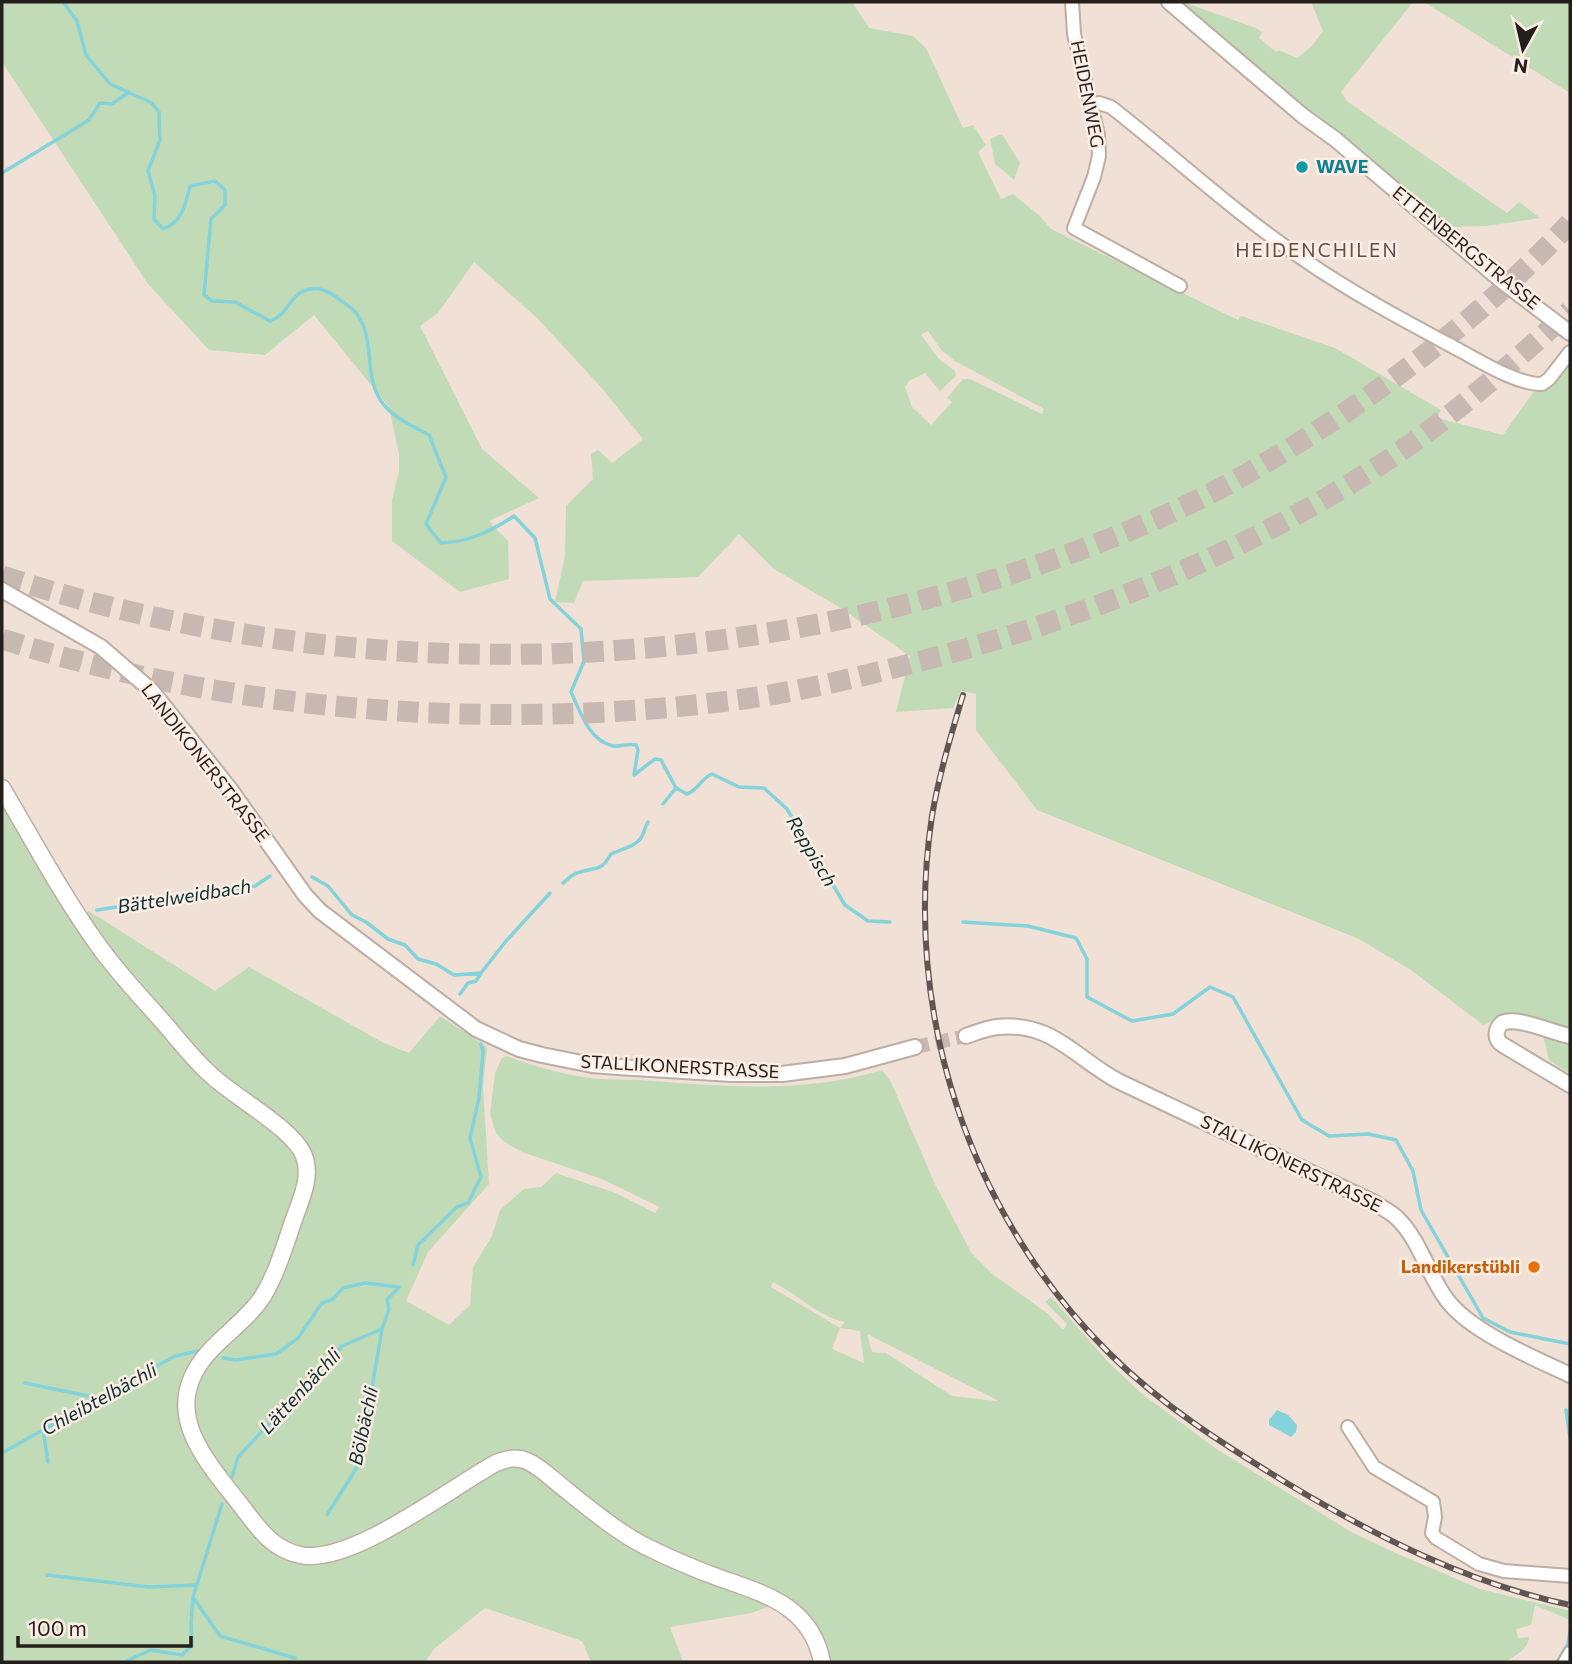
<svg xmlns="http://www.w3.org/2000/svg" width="1572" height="1664" font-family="Commissioner,sans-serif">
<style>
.green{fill:#c2dbb7;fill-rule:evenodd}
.water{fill:#84d2da}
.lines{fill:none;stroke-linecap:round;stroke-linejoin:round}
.stream{stroke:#84d2da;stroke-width:3.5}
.tertiary-tunnel{stroke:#c7b9b1;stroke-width:14;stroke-dasharray:14 7;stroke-linecap:butt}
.motorway-tunnel{stroke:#c7b9b1;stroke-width:21;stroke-dasharray:21 10;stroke-linecap:butt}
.minor-casing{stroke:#bcaea4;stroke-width:16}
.tertiary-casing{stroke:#bcaea4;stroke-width:18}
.secondary-casing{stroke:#bcaea4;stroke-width:19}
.minor{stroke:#fff;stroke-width:12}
.tertiary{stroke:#fff;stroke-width:14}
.secondary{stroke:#fff;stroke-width:16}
.rail-casing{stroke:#5f5651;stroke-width:6}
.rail{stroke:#fdede4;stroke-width:3.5;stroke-dasharray:10;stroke-linecap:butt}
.culture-dot{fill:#0f9aa8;stroke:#fdede4;stroke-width:2.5}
.food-dot{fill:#e8710a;stroke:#fdede4;stroke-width:2.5}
.labels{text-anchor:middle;stroke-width:5;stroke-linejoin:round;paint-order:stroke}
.street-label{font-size:18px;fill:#241f1b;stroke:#fdede4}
.culture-label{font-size:18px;font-weight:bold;fill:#0d838f;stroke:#fdede4;text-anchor:start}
.food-label{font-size:18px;font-weight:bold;fill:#c56008;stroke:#fdede4;text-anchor:end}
.neighbourhood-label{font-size:19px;letter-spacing:2px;fill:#5d5048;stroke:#fdede4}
.water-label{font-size:19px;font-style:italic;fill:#083033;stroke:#fdede4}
</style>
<rect width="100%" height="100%" fill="#f0e0d6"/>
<path class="green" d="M 2,2 L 852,2 L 869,28 L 913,36 L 926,48 L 963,128 L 973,125 L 986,145 L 978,152 L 1001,199 L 1013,194 L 1041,217 L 1051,229 L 1238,320 L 1241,316 L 1335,348 L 1441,410 L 1437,418 L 1503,435 L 1534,391 L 1549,385 L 1570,362 L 1570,1074 L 1549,1060 L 1541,1028 L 1499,1019 L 1483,1025 L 1411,970 L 1359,939 L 1037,810 L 976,730 L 976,694 L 961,691 L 953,708 L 896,712 L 910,656 L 839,607 L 774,569 L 739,534 L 698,577 L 583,581 L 574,603 L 555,602 L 565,556 L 566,506 L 593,479 L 591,454 L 598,450 L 612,463 L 643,439 L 600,386 L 537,318 L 474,262 L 438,313 L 420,326 L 482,449 L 539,498 L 489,521 L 508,541 L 509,579 L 460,592 L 392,541 L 392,500 L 399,471 L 399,454 L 389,407 L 314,315 L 265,355 L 209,350 L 148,284 L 2,62 ZM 928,331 L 942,351 L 955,361 L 1044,409 L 1042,414 L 970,379 L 963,379 L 947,398 L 952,402 L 931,425 L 912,407 L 905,387 L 909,381 L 925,373 L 940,391 L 956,376 L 955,371 L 939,359 L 921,335 Z
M 1183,2 L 1256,28 L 1262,32 L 1259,38 L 1276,52 L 1279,50 L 1297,58 L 1311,47 L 1323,31 L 1311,2 L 1413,2 L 1341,92 L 1348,102 L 1507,213 L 1519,202 L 1540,218 L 1487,226 L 1450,227 L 1182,4 Z
M 1424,2 L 1570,2 L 1570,93 Z
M 1002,134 L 1020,163 L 1014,180 L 995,164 L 990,139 Z
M 2,800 L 75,919 L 89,911 L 215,991 L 249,967 L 382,1042 L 409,1053 L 440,1016 L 487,1047 L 483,1087 L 489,1184 L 428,1252 L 406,1301 L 449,1325 L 470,1305 L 473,1267 L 492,1236 L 500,1210 L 524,1189 L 541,1187 L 556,1173 L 616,1193 L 655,1213 L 659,1207 L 602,1179 L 522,1152 L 503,1141 L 496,1133 L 490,1114 L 495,1073 L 502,1058 L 506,1056 C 537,1067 567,1076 600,1079 C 617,1080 635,1079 653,1081 C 730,1087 806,1093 882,1070 L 891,1082 L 934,1182 L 971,1252 L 990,1272 L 1048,1314 L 1063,1330 L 1067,1324 L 1045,1302 L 1051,1297 L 1109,1363 L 1141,1393 L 1218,1450 L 1353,1533 L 1398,1554 L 1480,1589 L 1570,1611 L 1570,1620 L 1535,1605 L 1531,1625 L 1516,1629 L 1518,1638 L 1529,1637 C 1528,1650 1516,1654 1506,1662 L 828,1662 L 789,1600 L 751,1613 L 670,1627 L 683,1662 L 591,1662 L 582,1641 L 485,1608 L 434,1649 L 425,1662 L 2,1662 ZM 773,1282 C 795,1293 821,1318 845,1322 L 840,1328 L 771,1287 ZM 840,1328 L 860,1331 L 864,1363 L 832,1349 ZM 867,1334 L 997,1400 L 997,1401 L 952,1396 L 886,1353 L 872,1352 Z"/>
<path class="water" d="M 1277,1410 L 1288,1415 L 1297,1425 L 1296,1432 L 1291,1437 L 1269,1425 L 1269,1420 Z"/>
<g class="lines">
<path class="stream" d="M 63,2 L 77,21 L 86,55 L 110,84 L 152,103 L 159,112 L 160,140 L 148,171 L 155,196 L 154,219 L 163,229 C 183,221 185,205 190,186 L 215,181 L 225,190 L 225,205 L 211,219 L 204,295 L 212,301 L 235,302 L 270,321 C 291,313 289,292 311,289 C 320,287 329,292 336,297 C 342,302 352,307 357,314 C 376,341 363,374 381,401 C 392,417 412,426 429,435 L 446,477 L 426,524 L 441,543 C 469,542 491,531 514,516 L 535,538 L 550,599 L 581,629 L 584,661 L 571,692 C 580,711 589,741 613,746 C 621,747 628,743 636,745 L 638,750 L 634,775 L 655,759 L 661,760 L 676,788 L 687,794 C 700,789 700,779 712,774 L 739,787 L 764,788 L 787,809 L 845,905 L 868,921 L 890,922
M 2,173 L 89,120 L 100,103 L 112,104 L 129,92
M 663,804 L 676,788
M 312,877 L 328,886 L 352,915 L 366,922 L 388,939 L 405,945 L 418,959 L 436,964 L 454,975 L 481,973 L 506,941 L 550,893
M 563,883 C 567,880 572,874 577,873 C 594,866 600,874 611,854 C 621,849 639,846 643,834 C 645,830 645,826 648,822
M 97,910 L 255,886 L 270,876
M 963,922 L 1028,926 L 1076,938 L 1087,959 L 1087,997 L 1132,1021 L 1173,1014 L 1210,987 L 1233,997 L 1302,1120 L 1329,1136 L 1368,1134 L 1396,1140 L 1413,1171 L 1421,1210 L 1483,1318 L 1510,1332 L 1570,1344
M 460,994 L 468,983 L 476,981 L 481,973
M 413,1265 L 418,1245 L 457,1207 L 468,1203 L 481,1177 L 470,1138 L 479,1098 L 483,1051 L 481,1044
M 223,1358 L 236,1360 L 276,1354 L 298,1338 L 322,1303 L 333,1299 L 343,1288 L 365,1283 L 399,1287
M 25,1383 L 98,1398
M 1566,1410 L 1570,1437
M 43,1430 L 48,1462
M 2,1453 L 175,1356 L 198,1351
M 232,1477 L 238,1457 L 342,1346 L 382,1329 L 389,1309 L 387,1300 L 399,1287
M 222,1504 L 193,1597 L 220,1636 L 295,1658
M 327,1515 L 359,1464 L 382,1329
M 47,1575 L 149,1587 L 197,1585
M 124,1662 L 151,1650 L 182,1655 L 192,1645 L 191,1623 L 193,1597
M 1557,1662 L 1568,1644 L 1570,1632"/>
<path class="tertiary-tunnel" d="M 915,1047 L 966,1036"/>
<path class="motorway-tunnel" d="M 2,576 C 329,682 688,680 1014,573 C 1089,548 1165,519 1234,481 C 1357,412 1473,326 1570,223
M 2,639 C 234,713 503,732 744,699 C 802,691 860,677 917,662 C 1076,621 1227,561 1366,474 C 1440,428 1506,369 1570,311"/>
<defs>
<path id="minor" d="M 1072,2 L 1074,34 L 1098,135 L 1099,156 L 1094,177 L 1074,228 L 1180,286
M 1090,105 L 1099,103 L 1111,107 C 1175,157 1236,214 1303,259 C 1352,293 1407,322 1459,350 C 1480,361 1518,385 1542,384 L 1549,379 L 1570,352
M 1348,1427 L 1374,1467 L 1433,1502 L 1435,1517 L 1432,1533 L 1436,1538 L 1479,1564 L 1504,1571 L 1570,1576
M 1565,1662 L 1570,1653"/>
<path id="tertiary" d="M 1169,2 L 1303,116 L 1335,139 L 1503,282 L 1570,333
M 2,590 L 101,647 L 152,691 L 230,789 L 305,895 L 320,911 L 476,1029 L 519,1049 L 542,1055 L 592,1065 L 618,1067 L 732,1074 L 782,1074 L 845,1066 L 915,1047
M 966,1036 C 975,1033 987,1028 997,1027 C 1052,1021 1075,1058 1118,1081 L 1375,1203 C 1382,1208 1391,1212 1397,1218 C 1420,1240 1428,1275 1447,1300 C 1471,1332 1534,1358 1570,1375
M 1570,1036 C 1552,1033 1518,1016 1502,1023 C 1495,1030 1494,1039 1503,1045 L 1570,1085"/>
<path id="secondary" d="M 2,788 C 33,840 62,895 98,945 C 117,972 141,997 163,1022 C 179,1040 193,1059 211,1075 C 234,1097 294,1129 304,1156 C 312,1177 301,1199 294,1219 C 285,1245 277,1273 263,1296 C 249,1318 226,1333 209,1352 C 155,1412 209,1463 246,1512 C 260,1531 275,1550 300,1555 C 350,1566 450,1488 496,1463 C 506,1459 516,1456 527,1461 C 541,1467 553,1480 565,1489 C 590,1509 615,1530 643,1545 C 667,1557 692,1568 717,1577 C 764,1594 811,1605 822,1662"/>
</defs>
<use href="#minor" class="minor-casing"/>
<use href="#tertiary" class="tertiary-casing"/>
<use href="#secondary" class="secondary-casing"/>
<use href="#minor" class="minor"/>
<use href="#tertiary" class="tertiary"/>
<use href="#secondary" class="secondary"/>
<defs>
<path id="rail" d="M 963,695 C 951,735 939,775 932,816 C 902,1012 969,1214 1109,1353 C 1161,1405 1223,1444 1285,1482 C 1375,1536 1467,1583 1570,1605"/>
</defs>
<use href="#rail" class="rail-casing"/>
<use href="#rail" class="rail"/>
</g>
<circle class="culture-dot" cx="1302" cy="167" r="7"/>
<circle class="food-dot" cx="1534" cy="1267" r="7"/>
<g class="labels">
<g class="street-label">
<text transform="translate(1087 94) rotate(79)" y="6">HEIDENWEG</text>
<text transform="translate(1466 248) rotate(39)" y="6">ETTENBERGSTRASSE</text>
<text transform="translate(205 763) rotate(52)" y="6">LANDIKONERSTRASSE</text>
<text transform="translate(680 1067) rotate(3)" y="6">STALLIKONERSTRASSE</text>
<text transform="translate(1291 1164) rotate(26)" y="6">STALLIKONERSTRASSE</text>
</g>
<g class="culture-label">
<text x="1316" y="173">WAVE</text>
</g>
<g class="food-label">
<text x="1520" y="1273">Landikerstübli</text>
</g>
<g class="neighbourhood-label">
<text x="1317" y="257">HEIDENCHILEN</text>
</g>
<g class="water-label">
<text transform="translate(812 851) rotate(59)" y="7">Reppisch</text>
<text transform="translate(184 896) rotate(-9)" y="7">Bättelweidbach</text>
<text transform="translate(300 1391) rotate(-47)" y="7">Lättenbächli</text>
<text transform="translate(99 1399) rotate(-29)" y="7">Chleibtelbächli</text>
<text transform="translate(363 1426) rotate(-78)" y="7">Bölbächli</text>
</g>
</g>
<rect width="1572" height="1664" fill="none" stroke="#241f1b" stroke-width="7"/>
<g transform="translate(1523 49) rotate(188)" stroke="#fdede4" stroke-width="5" paint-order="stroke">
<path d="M0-5L12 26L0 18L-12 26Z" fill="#241f1b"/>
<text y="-10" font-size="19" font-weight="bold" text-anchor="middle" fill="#241f1b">N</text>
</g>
<path d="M18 1636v10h173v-10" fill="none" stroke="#241f1b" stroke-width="3.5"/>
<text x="28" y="1636" font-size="21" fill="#241f1b" stroke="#fdede4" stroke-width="5" paint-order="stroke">100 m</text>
</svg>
